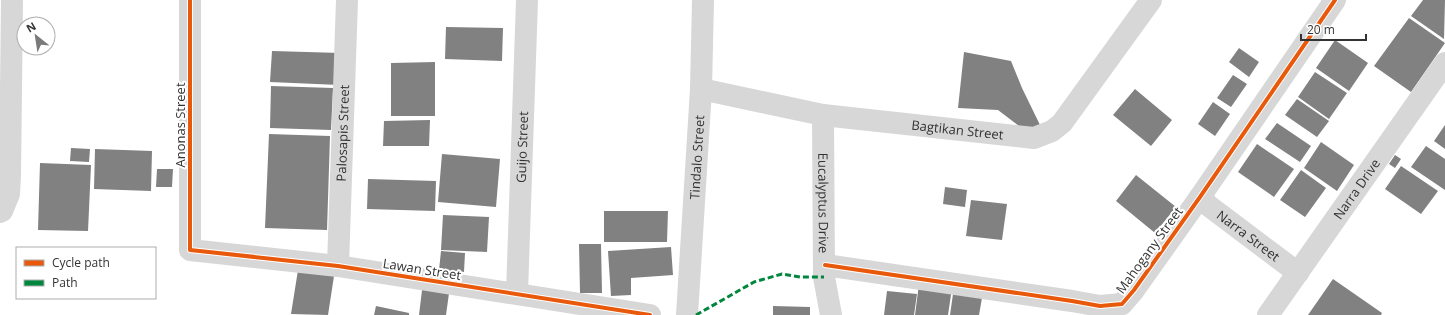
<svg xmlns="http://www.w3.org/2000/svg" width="1445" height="315" font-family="'Open Sans',sans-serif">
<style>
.building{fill:#818181}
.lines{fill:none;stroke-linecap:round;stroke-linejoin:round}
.street{stroke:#d7d7d7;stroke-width:22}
.quiet{stroke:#00873e;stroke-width:3;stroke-dasharray:6 3;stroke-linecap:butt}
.cycleway-casing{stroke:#fff;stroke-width:6}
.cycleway{stroke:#e8590c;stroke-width:4}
.labels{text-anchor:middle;stroke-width:4;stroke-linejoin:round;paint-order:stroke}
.street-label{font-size:13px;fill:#333;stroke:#fff}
</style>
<rect width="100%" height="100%" fill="#fff"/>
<path class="building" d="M 1423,0 L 1445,0 L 1444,39 L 1411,16 Z
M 1409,18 L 1445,43 L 1411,92 L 1374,66 Z
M 446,27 L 503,28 L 502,61 L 445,59 Z
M 1335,40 L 1368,63 L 1349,91 L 1316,68 Z
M 1239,48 L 1259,62 L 1249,77 L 1229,62 Z
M 272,51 L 341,53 L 339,85 L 270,82 Z
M 964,52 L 1011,61 L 1022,88 L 1040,125 L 1027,132 L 998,110 L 958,108 Z
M 435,62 L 435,116 L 391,116 L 391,63 Z
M 1315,72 L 1347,93 L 1329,119 L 1298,97 Z
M 1233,75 L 1247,84 L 1231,107 L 1217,98 Z
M 271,86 L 333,88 L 331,130 L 270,128 Z
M 1135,89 L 1172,120 L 1151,146 L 1113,115 Z
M 1297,99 L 1329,121 L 1317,137 L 1285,115 Z
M 1213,102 L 1230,114 L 1215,136 L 1198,124 Z
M 430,120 L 429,146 L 383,146 L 384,121 Z
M 1277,123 L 1311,146 L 1300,162 L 1265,139 Z
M 1445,125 L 1445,149 L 1434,141 Z
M 269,134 L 330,136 L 327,230 L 265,228 Z
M 1321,142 L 1354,165 L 1337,191 L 1304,168 Z
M 1257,144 L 1294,169 L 1274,197 L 1238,172 Z
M 1426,146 L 1445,159 L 1445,190 L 1411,167 Z
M 71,148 L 90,149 L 89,162 L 70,161 Z
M 95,149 L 152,151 L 151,191 L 94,189 Z
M 442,154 L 500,159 L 496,207 L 438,202 Z
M 1395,155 L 1401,159 L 1395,168 L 1389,164 Z
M 40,163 L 91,165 L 88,231 L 38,230 Z
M 1401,166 L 1438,191 L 1421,214 L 1385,189 Z
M 157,169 L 173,169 L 172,187 L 156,187 Z
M 1301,170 L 1326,188 L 1305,217 L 1280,200 Z
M 1136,175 L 1176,207 L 1155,233 L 1116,201 Z
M 368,179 L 436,181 L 435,211 L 367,209 Z
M 945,187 L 967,190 L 965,207 L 943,204 Z
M 971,200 L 1007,204 L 1002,240 L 966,236 Z
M 604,211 L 668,211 L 667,242 L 604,242 Z
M 443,215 L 489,217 L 487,252 L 441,250 Z
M 579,244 L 601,244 L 602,293 L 580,293 Z
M 671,247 L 673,275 L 631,278 L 631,295 L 611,296 L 608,251 Z
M 441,251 L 465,253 L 464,272 L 439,270 Z
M 298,270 L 334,276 L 328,315 L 291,314 Z
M 1333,279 L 1382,313 L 1381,315 L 1308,315 Z
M 423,282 L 450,286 L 446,315 L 419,315 Z
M 919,284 L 952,288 L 948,315 L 915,315 Z
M 887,291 L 917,294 L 914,315 L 884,315 Z
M 953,294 L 982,298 L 979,315 L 950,315 Z
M 376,306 L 409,313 L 409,315 L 374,315 Z
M 773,306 L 810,307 L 810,315 L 773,315 Z"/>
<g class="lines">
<g class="street">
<path d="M 190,0 L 190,250 L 338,266 L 650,315"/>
<path id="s1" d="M 701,89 L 823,115 L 1034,138 L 1052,131 L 1062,123 L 1151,0"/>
<path id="s2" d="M 823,115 L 824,277 L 831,315"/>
<path id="s3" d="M 1200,197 L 1209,206 L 1298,273"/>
<path d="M 0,212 L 2,211 L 9,194 L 10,175 L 12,0"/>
<path d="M 825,265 L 1072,301 L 1100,306 L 1122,304 L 1134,290 L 1200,197 L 1335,0"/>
<path id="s4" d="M 338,266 L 347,0"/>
<path id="s5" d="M 517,293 L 527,0"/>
<path id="s6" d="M 687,315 L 701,89 L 703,0"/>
<path id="s7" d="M 1268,315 L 1445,63"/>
</g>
<path class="quiet" d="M 696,315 L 754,282 L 782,274 L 800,277 L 824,277"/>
<defs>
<path id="cycleway" d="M 190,0 L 190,250 L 338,266 L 650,315
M 825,265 L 1072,301 L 1100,306 L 1122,304 L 1134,290 L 1200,197 L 1335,0"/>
</defs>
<use href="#cycleway" class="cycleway-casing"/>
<use href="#cycleway" class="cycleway"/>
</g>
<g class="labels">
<g class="street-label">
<text transform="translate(180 125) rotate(-90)" y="5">Anonas Street</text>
<text dy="5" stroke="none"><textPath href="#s1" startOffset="260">Bagtikan Street</textPath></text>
<text dy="5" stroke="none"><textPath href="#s4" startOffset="133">Palosapis Street</textPath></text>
<text dy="5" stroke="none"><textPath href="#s5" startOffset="146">Guijo Street</textPath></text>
<text dy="5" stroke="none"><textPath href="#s6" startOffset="158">Tindalo Street</textPath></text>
<text dy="5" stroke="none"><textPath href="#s7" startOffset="154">Narra Drive</textPath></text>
<text dy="5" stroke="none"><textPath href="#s2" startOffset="88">Eucalyptus Drive</textPath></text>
<text dy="5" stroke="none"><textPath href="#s3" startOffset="62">Narra Street</textPath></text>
<text transform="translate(1149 250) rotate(-54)" y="5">Mahogany Street</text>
<text transform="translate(422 269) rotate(9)" y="5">Lawan Street</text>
</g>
</g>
<rect x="16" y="247" width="140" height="52" fill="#ffffff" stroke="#adadad"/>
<rect x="24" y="260" width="20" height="6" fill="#e8590c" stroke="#adadad"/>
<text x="52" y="267" font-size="12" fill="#333333">Cycle path</text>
<rect x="24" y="280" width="20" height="6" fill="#00873e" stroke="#adadad"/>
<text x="52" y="287" font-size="12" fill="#333333">Path</text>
<g transform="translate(36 36) rotate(330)"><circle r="19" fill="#ffffff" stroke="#adadad"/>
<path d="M0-3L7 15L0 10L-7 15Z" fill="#7a7a7a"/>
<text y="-6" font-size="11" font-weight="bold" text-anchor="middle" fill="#333333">N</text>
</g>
<path d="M1301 34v6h65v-6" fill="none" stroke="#333333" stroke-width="2"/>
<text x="1307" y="34" font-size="12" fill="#333333" stroke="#ffffff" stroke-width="3" paint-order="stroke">20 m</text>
</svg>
